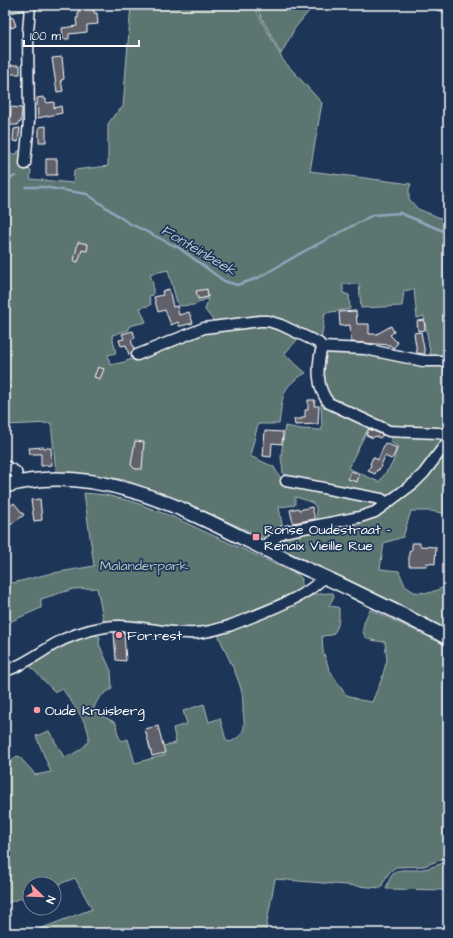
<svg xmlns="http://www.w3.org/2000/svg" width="453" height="938" font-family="'Architects Daughter',sans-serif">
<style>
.green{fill:#5b7471;stroke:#adbab8}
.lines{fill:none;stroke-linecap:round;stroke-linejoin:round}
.stream{stroke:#90a7bb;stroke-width:2.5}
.building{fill:#61606b;stroke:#fff}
.minor-casing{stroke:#fff;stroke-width:13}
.major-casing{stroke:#fff;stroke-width:16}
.minor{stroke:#1d3557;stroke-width:10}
.major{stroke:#1d3557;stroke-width:13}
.poi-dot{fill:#ff9aa2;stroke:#1d3557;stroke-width:1.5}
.labels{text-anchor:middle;stroke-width:3.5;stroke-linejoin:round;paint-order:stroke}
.poi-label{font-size:14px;fill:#fff;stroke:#1d3557;text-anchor:start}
.park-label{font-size:14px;fill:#b5c0bf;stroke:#1d3557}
.water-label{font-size:15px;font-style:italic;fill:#b5c4d2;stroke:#1d3557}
</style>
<rect width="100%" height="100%" fill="#1d3557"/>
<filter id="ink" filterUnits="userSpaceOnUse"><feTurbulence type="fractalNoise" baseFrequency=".025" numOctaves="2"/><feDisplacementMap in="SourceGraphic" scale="8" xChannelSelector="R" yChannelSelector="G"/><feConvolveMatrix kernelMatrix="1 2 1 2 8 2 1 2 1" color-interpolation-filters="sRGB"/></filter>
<g filter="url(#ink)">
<path class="green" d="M 131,5 L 253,5 L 283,60 L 322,103 L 310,171 L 411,184 L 409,189 L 409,199 L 418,209 L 448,221 L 448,314 L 447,314 L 448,319 L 448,358 L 431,358 L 424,316 L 417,318 L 414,289 L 404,291 L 402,306 L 361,308 L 359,284 L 343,284 L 343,293 L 349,295 L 350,309 L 325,313 L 321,341 L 291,326 L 268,319 L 216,324 L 205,310 L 208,300 L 206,299 L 194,305 L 178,306 L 168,270 L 150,274 L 153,284 L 153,295 L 149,296 L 151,305 L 140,308 L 146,322 L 129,326 L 129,330 L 112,335 L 116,353 L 108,355 L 110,365 L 124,362 L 203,331 L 212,329 L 251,324 L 270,323 L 280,326 L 301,336 L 284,354 L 306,373 C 280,387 283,397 279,424 L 258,424 L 250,456 L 274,467 L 279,476 L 284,479 L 281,457 L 285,426 L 301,429 L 322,430 L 321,404 L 370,425 L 348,468 L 379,482 L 392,464 L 398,447 L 390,442 L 392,434 L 396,436 L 401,436 L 403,430 L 387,429 L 329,401 C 320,392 318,369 321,357 C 332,344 392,358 408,361 C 421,364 435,365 448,365 L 448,514 L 431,511 L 411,511 L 403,537 L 384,543 L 380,569 L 399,571 L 405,586 L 414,592 L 429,593 L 442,588 L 448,581 L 448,629 L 284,550 L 282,544 L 285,536 L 317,528 C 316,503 320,504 295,497 L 295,505 L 279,507 L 283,530 L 264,538 L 175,498 L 125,480 L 87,474 L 56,472 L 51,423 L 5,425 L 5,154 L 17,154 L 18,151 L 23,152 L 21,168 L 31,170 L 30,179 L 73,183 L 74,170 L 108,166 L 108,124 L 115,114 L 123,107 Z
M 255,5 L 314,5 L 295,28 L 281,54 Z
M 423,5 L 448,5 L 448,14 Z
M 84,493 L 106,495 L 134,502 L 173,517 L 297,574 L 302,579 C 302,591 297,594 288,601 L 295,607 C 298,605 301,601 304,599 C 313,594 323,593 333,593 L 334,596 L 329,606 L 337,607 L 339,608 C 339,619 340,627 332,635 L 322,636 L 323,651 L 329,669 L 345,694 L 359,700 L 372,702 L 381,681 L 387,660 L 385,642 C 380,641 373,641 369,639 C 357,634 366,617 370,610 L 448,645 L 448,857 L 424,866 L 396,867 C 388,872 384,880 381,888 L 275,879 L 265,933 L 29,933 L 92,909 L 75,878 L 54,886 L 54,884 L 30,884 L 30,895 L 5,904 L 5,770 L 15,757 L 19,756 C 24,763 31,768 35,775 L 51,772 L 36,736 L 49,731 L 64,757 C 69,756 73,754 78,751 C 83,748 89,743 89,737 C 88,722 70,701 62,688 L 55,692 L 29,665 L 56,646 L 94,634 L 100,637 L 99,644 L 111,671 L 112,689 C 100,695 97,699 93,711 L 116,723 C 117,730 117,736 122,741 L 128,739 L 135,763 L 165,755 L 163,746 L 176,743 L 173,728 L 187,724 L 183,711 L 204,704 L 209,722 L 220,718 L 226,740 L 230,742 C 246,735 245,726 243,711 C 243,703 243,696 241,689 C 235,668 223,649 216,629 C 194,629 172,629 150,626 C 134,624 119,618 104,623 L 97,588 L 73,589 L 41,599 L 41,608 L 5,624 L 5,585 L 48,574 L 94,566 Z
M 448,861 L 448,890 L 386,889 C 394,862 402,873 423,869 C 432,868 440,864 448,861 Z"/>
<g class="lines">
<path class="stream" d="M 5,181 L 15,176
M 26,187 L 43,187 L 87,194 L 127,222 L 179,248 L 224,281 L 237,285 L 258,278 L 301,253 L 373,215 L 400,213 L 448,233"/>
</g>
<path class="building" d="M 82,6 L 90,6 L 91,9 L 94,9 L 94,13 L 97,13 L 98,24 L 87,25 L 87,32 L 69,34 L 69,39 L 63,39 L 62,28 L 77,26 L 76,18 L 78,18 L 78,11 L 83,10 Z
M 13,17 L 16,26 L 11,28 L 7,19 Z
M 62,57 L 64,79 L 61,80 L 63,91 L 57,92 L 52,58 Z
M 10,65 L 20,65 L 20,74 L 10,74 Z
M 43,97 L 43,99 L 46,99 L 46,103 L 54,102 L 54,108 L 61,106 L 62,113 L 38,118 L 37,98 Z
M 11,107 L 22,108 L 21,122 L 18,123 L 18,125 L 10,125 Z
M 46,126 L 46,142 L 39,142 L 39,127 Z
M 20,128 L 18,142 L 13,141 L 14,129 Z
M 46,159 L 57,159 L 57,175 L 46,175 Z
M 78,242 L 88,244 L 87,251 L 82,250 L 78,262 L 74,261 Z
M 169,289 L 173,307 L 177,306 L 179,315 L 189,312 L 193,323 L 181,326 L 179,326 L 178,322 L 171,325 L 165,310 L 158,312 L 154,297 L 163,295 L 162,291 Z
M 207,289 L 208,297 L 198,299 L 196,291 Z
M 356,311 L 357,324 L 369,324 L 369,334 L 377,334 L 391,326 L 394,332 L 390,335 L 398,343 L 393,348 L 390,345 L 351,342 L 350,325 L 340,326 L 339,312 Z
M 424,320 L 425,330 L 418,331 L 417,321 Z
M 133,331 L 135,338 L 131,340 L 134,349 L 129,355 L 126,345 L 121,346 L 119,340 L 124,339 L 122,334 Z
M 421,332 L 425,354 L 417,353 L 414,333 Z
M 98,367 L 104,369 L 100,379 L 94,377 Z
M 308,400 L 315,400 L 314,406 L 319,406 L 318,424 L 295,425 L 294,419 L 302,419 L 302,417 L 305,417 L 305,410 L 308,410 Z
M 369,429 L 383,435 L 380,438 L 375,436 L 373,438 L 366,435 Z
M 265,431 L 283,432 L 282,444 L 272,443 L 271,457 L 263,456 Z
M 135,441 L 144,442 L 142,469 L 135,469 L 131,465 Z
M 385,443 L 397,448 L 393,457 L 391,459 L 385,456 L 379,470 L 377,470 L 375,474 L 368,471 L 371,465 L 370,464 L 373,457 L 378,460 Z
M 44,447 L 44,448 L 51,448 L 52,465 L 41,466 L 41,454 L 30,454 L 29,448 Z
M 351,471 L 359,474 L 357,482 L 348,479 Z
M 40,499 L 42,520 L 34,521 L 31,500 Z
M 14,503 L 24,515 L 9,526 L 5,521 L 5,510 Z
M 312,507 L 315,519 L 293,523 L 290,510 L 298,508 L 299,510 Z
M 412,543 L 420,543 L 420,546 L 436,547 L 435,564 L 427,563 L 426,566 L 409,566 L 409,552 L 412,549 Z
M 114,633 L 124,633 L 126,661 L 116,660 Z
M 158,726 L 165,753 L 152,756 L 145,729 Z"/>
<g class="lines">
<defs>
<path id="minor" d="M 5,7 L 22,5
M 25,164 L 29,121 L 28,32 L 30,6
M 322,347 C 317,365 316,388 329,403 L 389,431 L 438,433 L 443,434 L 448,437
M 137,355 L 204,328 L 260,321 L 268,321 L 281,325 L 319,343 L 322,347 L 365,349 L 423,361 L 448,361
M 5,466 L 16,472 L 19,483
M 286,481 L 381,499 L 387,503
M 263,548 L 268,543 L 283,532 L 360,517 L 375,512 L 414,483 L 424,473 L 448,441
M 5,671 C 22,666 38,654 53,645 C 68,636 88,630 105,627 C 133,623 159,633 187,633 C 201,634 215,630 229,626 C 253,616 310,597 323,577"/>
<path id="major" d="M 5,486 C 102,458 200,518 285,559 C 308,570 332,580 356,592 C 387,607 417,622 448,638"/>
</defs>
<use href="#minor" class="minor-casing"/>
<use href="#major" class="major-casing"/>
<use href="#minor" class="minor"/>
<use href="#major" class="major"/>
</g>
</g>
<g class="poi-dot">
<rect x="252" y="533" width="8" height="8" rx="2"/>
<circle cx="119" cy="635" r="4"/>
<circle cx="37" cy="710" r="4"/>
</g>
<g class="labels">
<g class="poi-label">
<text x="264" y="534">Ronse Oudestraat -<tspan x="264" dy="16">Renaix Vieille Rue</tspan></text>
<text x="127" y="640">For.rest</text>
<text x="45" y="715">Oude Kruisberg</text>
</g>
<g class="park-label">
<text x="144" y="570">Malanderpark</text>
</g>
<g class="water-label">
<text transform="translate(199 250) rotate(31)" y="5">Fonteinbeek</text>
</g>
</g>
<rect width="453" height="938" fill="none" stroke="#1d3557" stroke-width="20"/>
<rect x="10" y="10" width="433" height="918" fill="none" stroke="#fff" stroke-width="1.5" filter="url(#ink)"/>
<g transform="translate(42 896) rotate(113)"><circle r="19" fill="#1d3557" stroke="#77869a"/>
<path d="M0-3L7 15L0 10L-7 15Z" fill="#ff9aa2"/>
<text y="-6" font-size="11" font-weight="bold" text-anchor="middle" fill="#ffffff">N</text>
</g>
<path d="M24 40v6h115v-6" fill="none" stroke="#ffffff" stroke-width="2"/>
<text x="30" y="40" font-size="12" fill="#ffffff" stroke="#1d3557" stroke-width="3" paint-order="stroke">100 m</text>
</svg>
